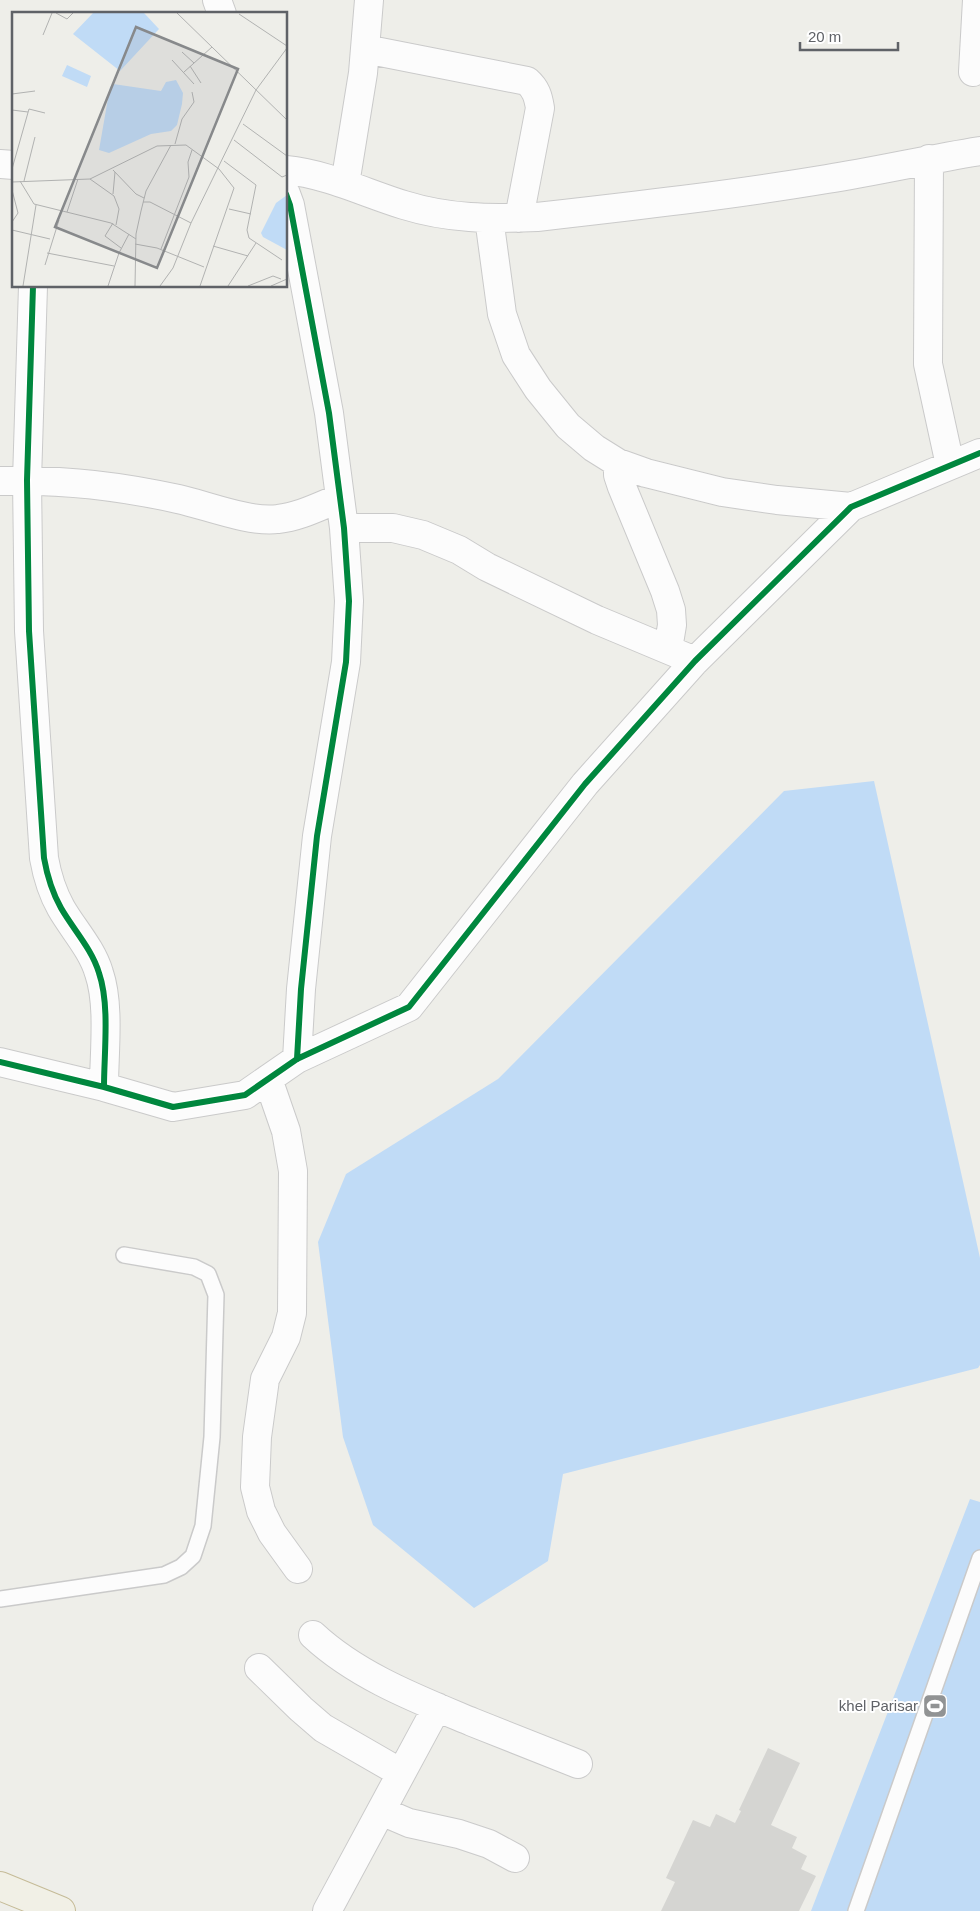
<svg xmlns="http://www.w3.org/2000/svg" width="980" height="1911" font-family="Arial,sans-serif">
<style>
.water{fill:#c0dbf6}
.building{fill:#d5d5d2}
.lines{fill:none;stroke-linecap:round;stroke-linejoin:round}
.service-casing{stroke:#cacaca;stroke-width:18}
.minor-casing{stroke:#cacaca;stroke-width:30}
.trunk-casing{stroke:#c5bb97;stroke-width:30}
.service{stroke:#fcfcfc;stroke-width:15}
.minor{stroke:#fcfcfc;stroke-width:28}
.trunk{stroke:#f1f0e6;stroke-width:28}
.cycleway-casing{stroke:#fff;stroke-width:9}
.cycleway{stroke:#00873e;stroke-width:6}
.labels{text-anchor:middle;stroke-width:4;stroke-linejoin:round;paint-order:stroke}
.poi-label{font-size:15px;fill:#5f6267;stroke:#fff;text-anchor:end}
.inset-road{fill:none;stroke:#b1b2b1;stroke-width:1}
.view{fill:#87898b;fill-opacity:0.15;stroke:#87898b;stroke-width:2.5}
.inset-edge{fill:none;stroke:#5f6267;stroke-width:2.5}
</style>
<rect width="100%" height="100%" fill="#eeeee9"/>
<path class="water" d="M 874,781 L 980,1258 L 980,1365 L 978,1368 L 563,1474 L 548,1561 L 474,1608 L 373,1525 L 343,1437 L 318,1242 L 346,1174 L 498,1079 L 784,791 Z
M 970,1499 L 980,1502 L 980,1911 L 811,1911 Z"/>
<path class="building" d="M 768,1748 L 800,1763 L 771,1825 L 797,1837 L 792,1848 L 807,1856 L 801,1869 L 816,1876 L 799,1911 L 661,1911 L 675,1882 L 666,1878 L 693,1820 L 710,1827 L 716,1814 L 735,1823 L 741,1811 L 739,1810 Z"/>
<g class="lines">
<defs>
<path id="service" d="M 0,1599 L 164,1575 L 181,1567 L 193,1556 L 203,1526 L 212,1437 L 216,1295 L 208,1274 L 194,1267 L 124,1255
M 856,1911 L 980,1558"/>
<path id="minor" d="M 217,0 L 222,14
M 365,49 L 527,81 C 536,89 538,96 540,108 L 519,218
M 973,72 L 977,0
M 929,159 L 928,364 L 950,465
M 0,164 L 14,165
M 286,170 C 327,174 365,193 404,205 C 449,219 490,219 537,217 C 634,206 731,195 827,179 C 878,171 929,159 980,151
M 345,184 L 363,73 L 369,0
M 286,194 L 290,205 L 329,413 L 344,528 L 349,601 L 346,662 L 317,836 L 301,989 L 297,1059
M 489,218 L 502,314 L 516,355 L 538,389 L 568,426 L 594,448 L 618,463 L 646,473 L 722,492 L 777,500 L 851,507
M 33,286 L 27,480 L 29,631 L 44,858 C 47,875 52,892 61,908 C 73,929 92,949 99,973 C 110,1005 104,1053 104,1087
M 618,463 L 618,475 L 622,487 L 665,591 L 671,610 L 672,625 L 668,649
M 0,481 C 59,479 120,486 178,499 C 206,505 250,523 278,519 C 299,517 320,506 340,498
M 344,528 L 393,528 L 423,535 L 459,550 L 487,567 L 597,620 L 695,661
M 0,1062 L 104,1087 L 173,1107 L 245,1095 L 297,1059 L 409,1007 L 585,784 L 695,661 L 851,507 L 980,453
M 268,1079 L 286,1131 L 293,1171 L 292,1313 L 286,1337 L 265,1379 L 257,1437 L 255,1487 L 261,1511 L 272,1533 L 298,1569
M 313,1635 C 357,1676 417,1699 472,1722 C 508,1736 543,1750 578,1764
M 259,1668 L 301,1709 L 323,1728 L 401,1773
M 381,1811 L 409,1823 L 459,1834 L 489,1844 L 515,1858
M 327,1911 L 437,1707"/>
<path id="trunk" d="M 0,1886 L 61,1911"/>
</defs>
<use href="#service" class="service-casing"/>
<use href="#minor" class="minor-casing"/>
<use href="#trunk" class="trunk-casing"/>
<use href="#service" class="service"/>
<use href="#minor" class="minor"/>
<use href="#trunk" class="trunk"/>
<defs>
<path id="cycleway" d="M 286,194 L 290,205 L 329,413 L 344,528 L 349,601 L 346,662 L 317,836 L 301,989 L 297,1059
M 33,286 L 27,480 L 29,631 L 44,858 C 47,875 52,892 61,908 C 73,929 92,949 99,973 C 110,1005 104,1053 104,1087
M 0,1062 L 104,1087 L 173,1107 L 245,1095 L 297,1059 L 409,1007 L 585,784 L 695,661 L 851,507 L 980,453"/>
</defs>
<use href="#cycleway" class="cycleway-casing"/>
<use href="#cycleway" class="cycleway"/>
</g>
<defs>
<symbol id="stadium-square" viewBox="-11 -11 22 22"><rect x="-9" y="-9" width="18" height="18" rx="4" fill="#919394" stroke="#fff"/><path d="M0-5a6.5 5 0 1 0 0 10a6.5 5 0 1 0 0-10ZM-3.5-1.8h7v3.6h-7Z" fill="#fff"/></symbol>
</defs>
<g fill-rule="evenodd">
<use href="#stadium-square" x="921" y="1692" width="28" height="28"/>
</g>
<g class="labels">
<g class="poi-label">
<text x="918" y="1711">khel Parisar</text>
</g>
</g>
<g transform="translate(12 12)">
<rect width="275" height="275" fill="#eeeee9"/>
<path d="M 81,1 L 132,1 L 147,17 L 108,59 L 61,22 ZM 55,53 L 79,64 L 75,75 L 50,64 ZM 164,68 L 171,81 L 170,92 L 165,113 L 159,119 L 139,122 L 97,141 L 87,138 L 98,75 L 101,72 L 149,79 L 154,70 ZM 275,183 L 275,238 L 251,225 L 249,221 L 264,191 Z" fill="#c0dbf6"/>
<path class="inset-road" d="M 44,1 L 55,7 L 61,1M 165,1 L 275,108M 227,2 L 275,34M 31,23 L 40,1M 170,40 L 182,51M 160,48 L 182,72M 178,54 L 189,71M 172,60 L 200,35M 244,78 L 275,36M 0,82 L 23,79M 0,98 L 16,100M 231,112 L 275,144M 222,128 L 270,165 L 275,163M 163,132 L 170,107 L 182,90 L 180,80M 212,149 L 244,173 L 235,218 L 237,226 L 270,248M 0,157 L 17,97 L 33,101M 101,158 L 124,182 L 132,186M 78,167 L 102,184 L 107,197 L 104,213M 8,169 L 22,192 L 99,211 L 124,227M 12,169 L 23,125M 0,170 L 78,167 L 145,134 L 174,133 L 207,157 L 222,176 L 188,274M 0,178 L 6,201 L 0,210M 101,182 L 103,160M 131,190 L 138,190 L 179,211M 217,197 L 239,202M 55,200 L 66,167M 101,211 L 93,224 L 109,236M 0,218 L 38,227M 123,232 L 145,236 L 192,255M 201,234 L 236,244M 149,237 L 177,165 L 176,150 L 180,138M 35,241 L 102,254M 33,253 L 47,208M 11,274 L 24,193M 96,274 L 107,241 L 117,222M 123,274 L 124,222 L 129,199 L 134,179 L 159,133M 148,274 L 161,256 L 179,211 L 244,78M 216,274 L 244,231M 236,274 L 261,264 L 269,267M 259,274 L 275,267"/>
<path class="view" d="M 124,15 L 226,57 L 145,256 L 43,215 Z"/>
<rect width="275" height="275" class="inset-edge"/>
</g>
<path d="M800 42v8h98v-8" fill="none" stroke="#5f6267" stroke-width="2.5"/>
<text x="808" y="42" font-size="15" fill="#5f6267" stroke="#ffffff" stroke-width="4" paint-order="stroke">20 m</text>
</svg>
